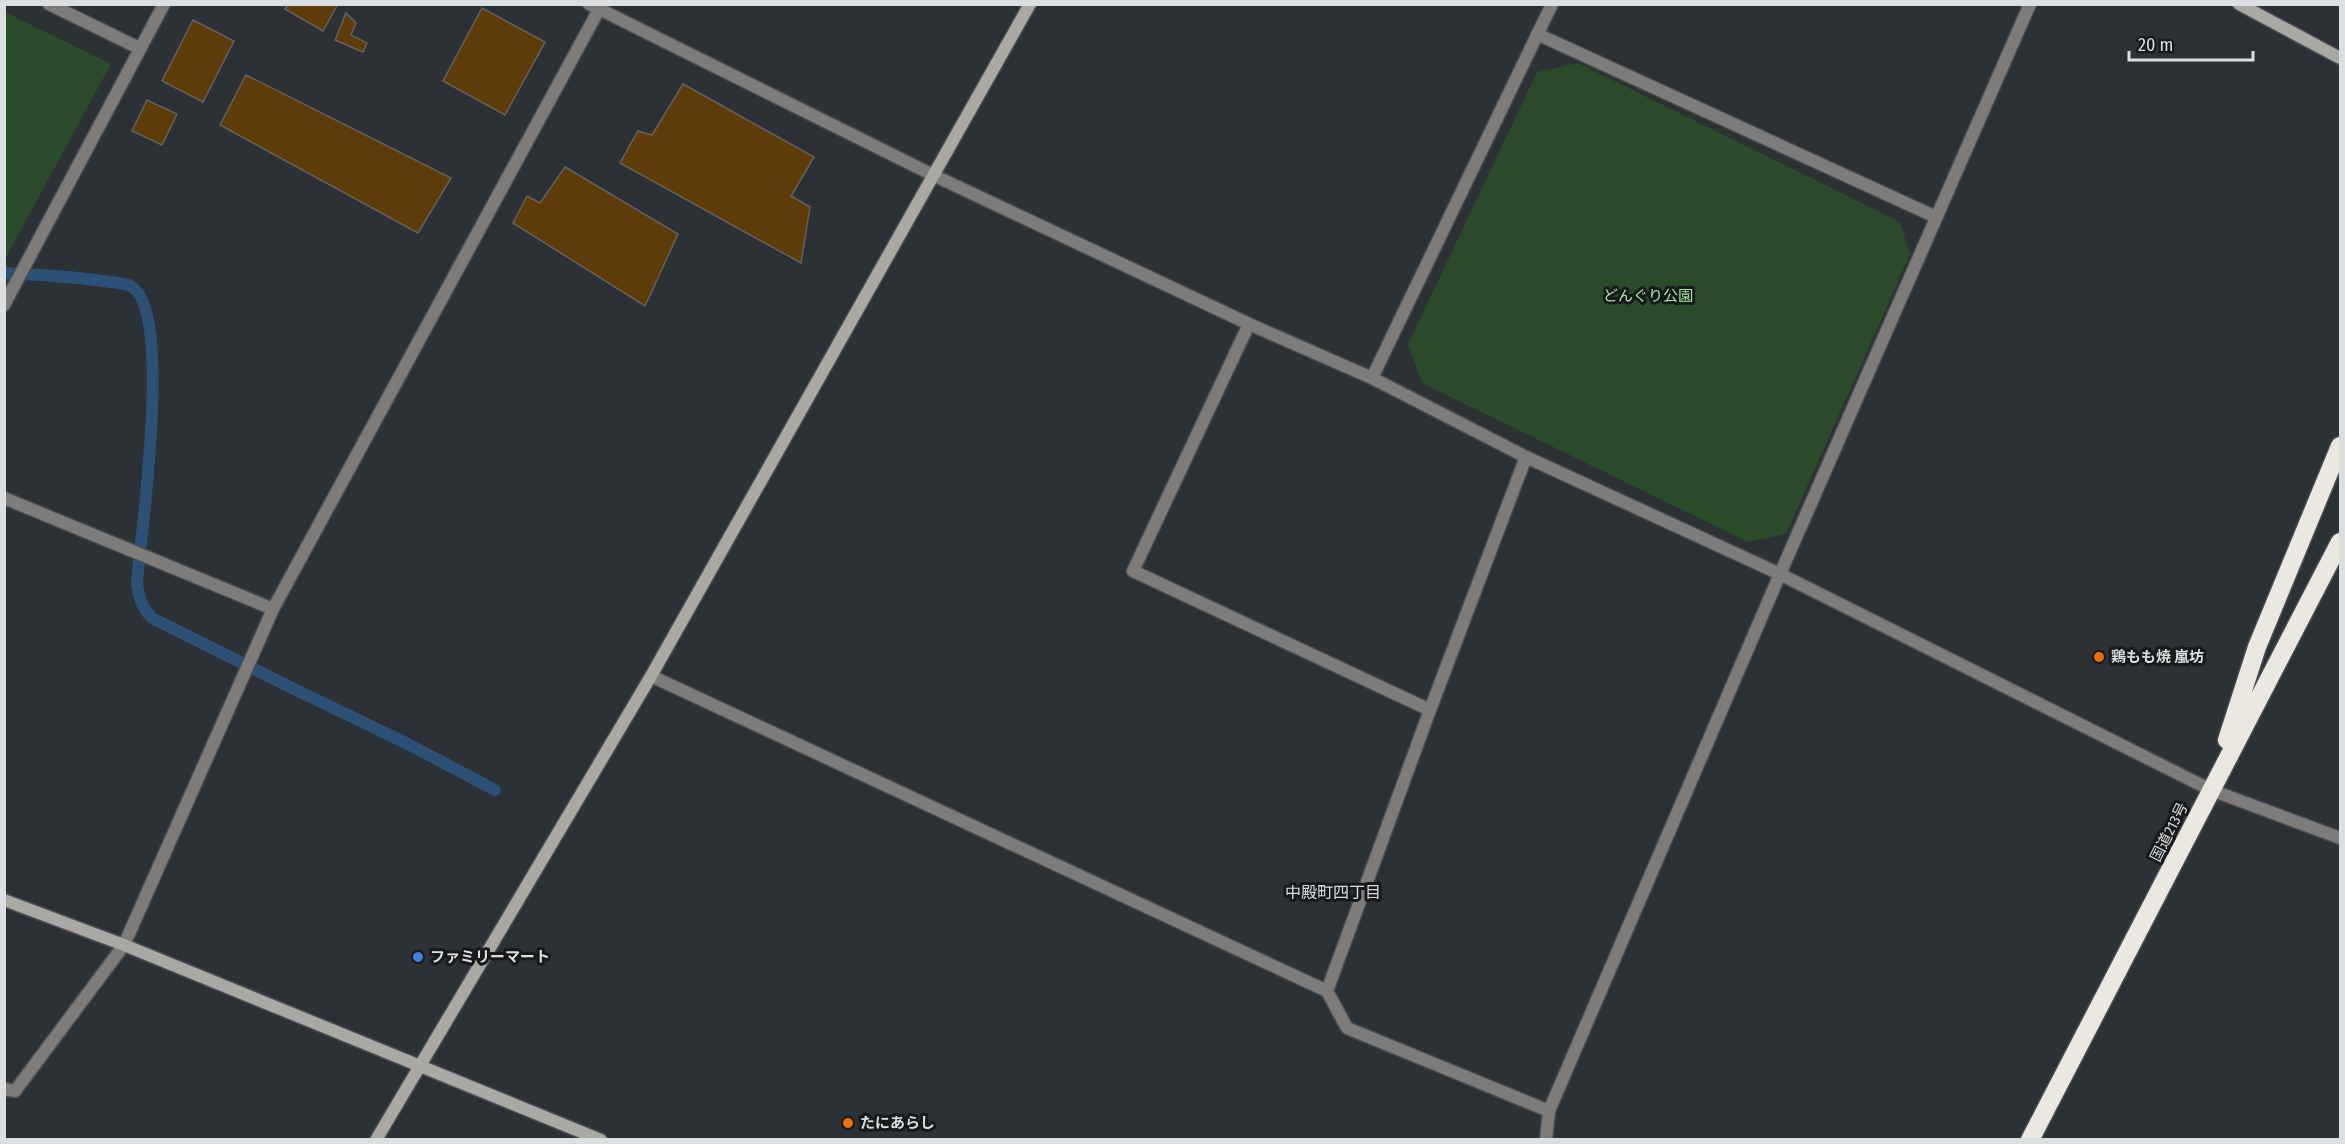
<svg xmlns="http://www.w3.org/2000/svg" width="2345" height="1144" font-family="'Fira Sans Condensed','Noto Sans JP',sans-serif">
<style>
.green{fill:#294b29}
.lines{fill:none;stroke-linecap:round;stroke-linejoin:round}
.stream{stroke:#2d5077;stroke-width:12}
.building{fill:#5e3c09;stroke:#66615c;stroke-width:1.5}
.street-casing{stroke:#484d51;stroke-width:15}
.secondary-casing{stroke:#484d51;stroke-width:15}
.highway-casing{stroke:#484d51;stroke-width:21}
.street{stroke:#7e7c7a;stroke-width:12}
.secondary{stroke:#aaa8a3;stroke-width:12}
.highway{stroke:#ebe7e1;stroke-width:18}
.food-dot{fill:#e8710a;stroke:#17191a;stroke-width:2}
.shop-dot{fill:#3f7fe0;stroke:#17191a;stroke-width:2}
.labels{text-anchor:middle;stroke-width:6;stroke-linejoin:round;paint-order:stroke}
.park-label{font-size:15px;fill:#aae9a8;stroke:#17191a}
.poi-label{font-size:15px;font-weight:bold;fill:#dcdfe1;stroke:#17191a;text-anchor:start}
.street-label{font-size:15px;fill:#dcdfe1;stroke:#17191a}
.neighbourhood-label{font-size:16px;fill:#d8dde3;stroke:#17191a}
</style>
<rect width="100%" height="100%" fill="#2c3135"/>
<path class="green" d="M 5,12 L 111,64 L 5,259 Z
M 1578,63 L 1900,222 L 1910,255 L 1786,534 L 1748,542 L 1422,383 L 1408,344 L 1537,72 Z"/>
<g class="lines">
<path class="stream" d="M 4,273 C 40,275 75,276 110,282 C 117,283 126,283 132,287 C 173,313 141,533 137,583 C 139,597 141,607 152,618 L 292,688 L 406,743 L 495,790"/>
</g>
<path class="building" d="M 288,4 L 338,4 L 323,31 L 285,9 Z
M 482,8 L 545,42 L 505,115 L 443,81 Z
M 346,13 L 356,23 L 351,35 L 367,43 L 363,52 L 335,40 Z
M 193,20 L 234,41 L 203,102 L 162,81 Z
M 246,75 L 451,178 L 418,233 L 220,125 Z
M 683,84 L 814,157 L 791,196 L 810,207 L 801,263 L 620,163 L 638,131 L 652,135 Z
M 147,100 L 177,114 L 162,145 L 132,131 Z
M 565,167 L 678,234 L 645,306 L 513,223 L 527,196 L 540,203 Z"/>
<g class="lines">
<defs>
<path id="street" d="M 49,4 L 139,48
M 589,4 L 935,176 L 1249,324 L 1372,378 L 1526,457 L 1780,574 L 2211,790 L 2340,838
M 1537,34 L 1936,217
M 4,305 L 164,4
M 1249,324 L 1133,571 L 1430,710
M 1372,378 L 1552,4
M 4,498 L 273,609
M 651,676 L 1327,991 L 1347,1028 L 1549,1111
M 1327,991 L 1430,710 L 1526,457
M 4,1089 L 15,1091 L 124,945 L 273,609 L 602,4
M 1546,1140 L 1549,1111 L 1780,574 L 2030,4"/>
<path id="secondary" d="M 2239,4 L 2340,58
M 4,900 L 124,945 L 601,1140
M 376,1140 L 651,676 L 1030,4"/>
<path id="highway" d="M 2227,740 L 2257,647 L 2340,446
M 2030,1140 L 2340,542"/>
</defs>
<use href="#street" class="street-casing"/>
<use href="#secondary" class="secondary-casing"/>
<use href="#highway" class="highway-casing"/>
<use href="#street" class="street"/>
<use href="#secondary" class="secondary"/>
<use href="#highway" class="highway"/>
</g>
<g class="food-dot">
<circle cx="2099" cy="657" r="6"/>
<circle cx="848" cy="1123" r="6"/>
</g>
<circle class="shop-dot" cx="418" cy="957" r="6"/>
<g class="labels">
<g class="park-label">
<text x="1648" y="301">どんぐり公園</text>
</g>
<g class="poi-label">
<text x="2111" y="662">鶏もも焼 嵐坊</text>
<text x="430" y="962">ファミリーマート</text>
<text x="860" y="1128">たにあらし</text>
</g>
<g class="street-label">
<text transform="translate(2169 832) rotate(-63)" y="5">国道213号</text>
</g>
<g class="neighbourhood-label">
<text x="1333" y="898">中殿町四丁目</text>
</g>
</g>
<rect width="2345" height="1144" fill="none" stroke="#dcdfe1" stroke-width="12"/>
<path d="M2129 51v9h124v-9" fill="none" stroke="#dcdfe1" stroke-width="3"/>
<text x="2138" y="51" font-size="18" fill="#dcdfe1" stroke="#17191a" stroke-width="4.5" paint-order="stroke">20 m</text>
</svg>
